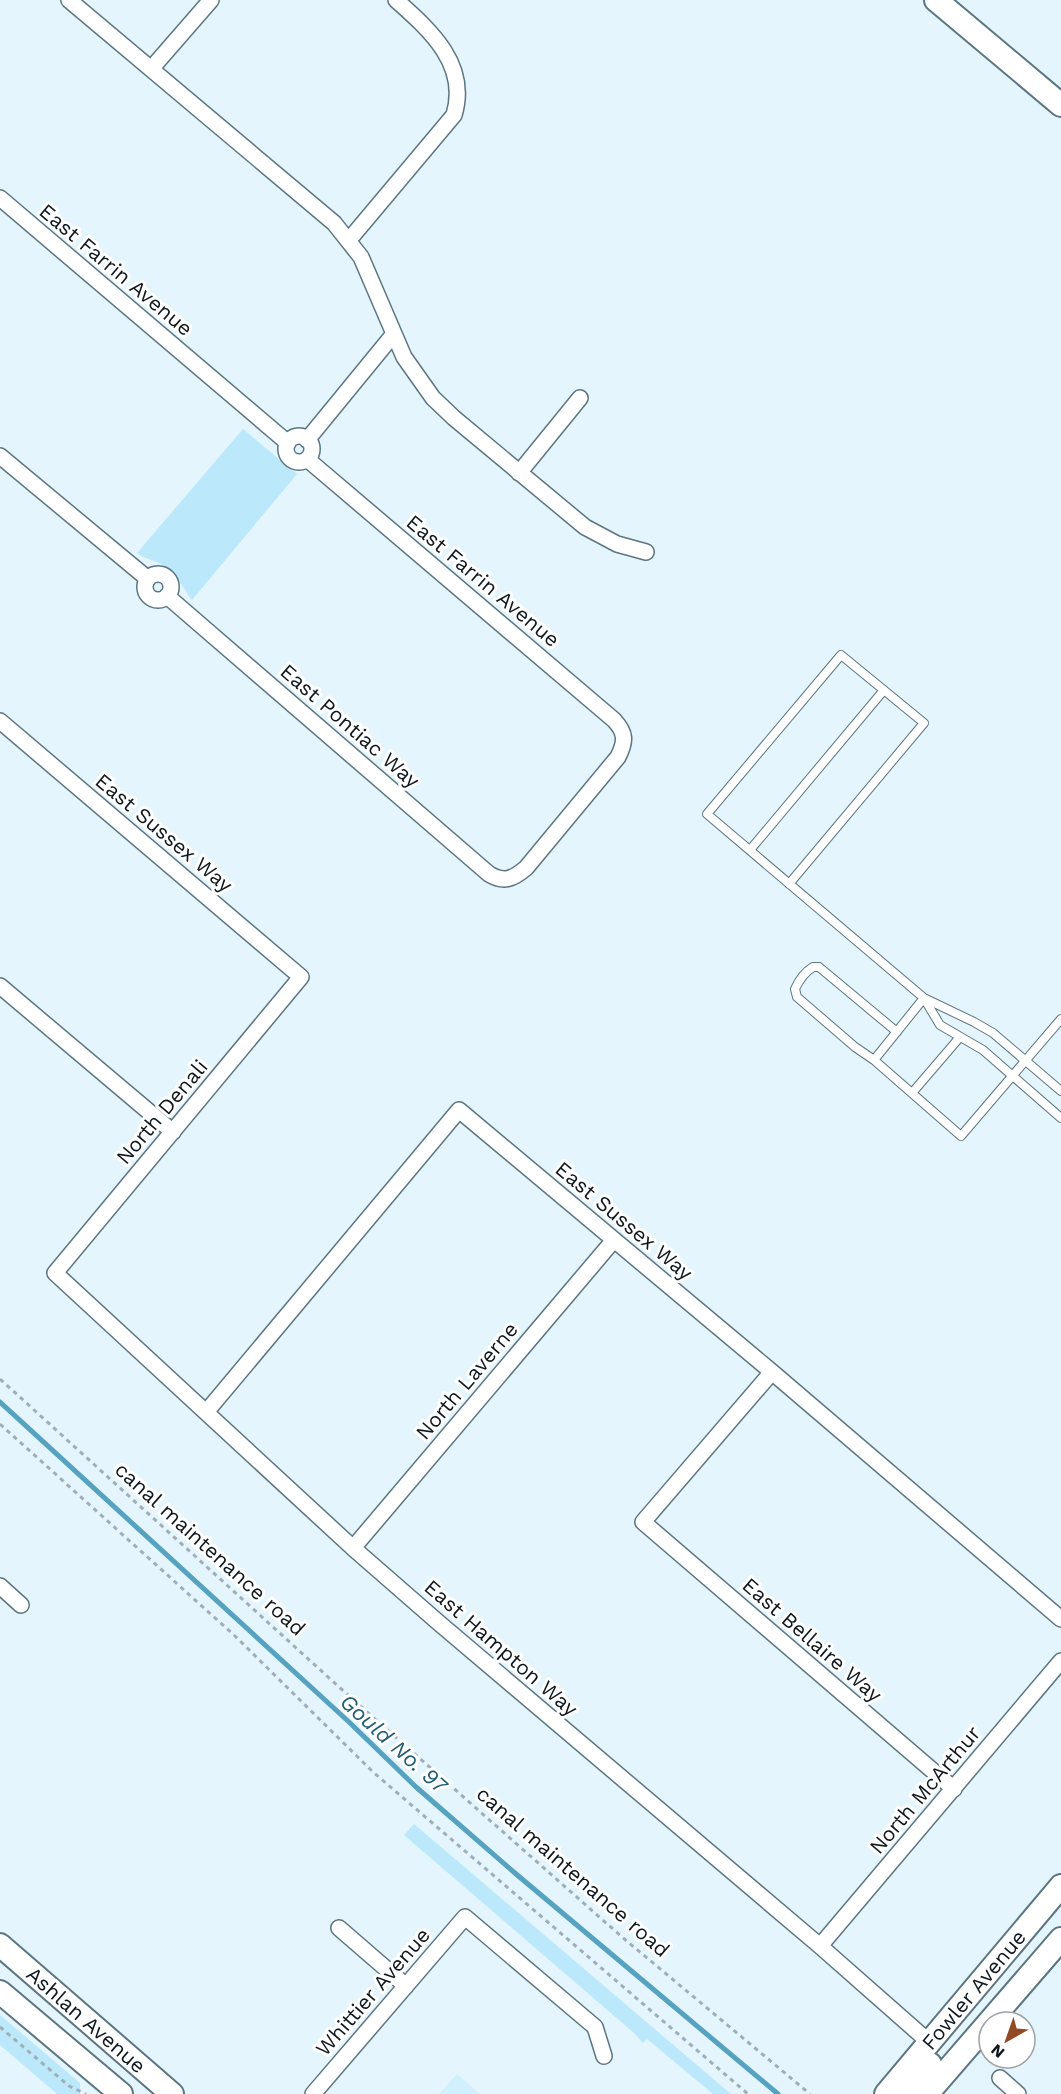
<svg xmlns="http://www.w3.org/2000/svg" width="1061" height="2094" font-family="'Work Sans',sans-serif">
<style>
.built{fill:#d1f0fd}
.green{fill:#bbe8fb}
.lines{fill:none;stroke-linecap:round;stroke-linejoin:round}
.stream{stroke:#56a3c1;stroke-width:5}
.lane-casing{stroke:#5c7681;stroke-width:10}
.street-casing{stroke:#5c7681;stroke-width:18}
.secondary-casing{stroke:#5c7681;stroke-width:26}
.path{stroke:#a0afb6;stroke-width:3;stroke-dasharray:4.5 4.5;stroke-linecap:butt}
.lane{stroke:#fff;stroke-width:8}
.street{stroke:#fff;stroke-width:15}
.secondary{stroke:#fff;stroke-width:22}
.labels{text-anchor:middle;stroke-width:6;stroke-linejoin:round;paint-order:stroke}
.street-label{font-size:21px;fill:#0d171c;stroke:#fff}
.water-label{font-size:22px;font-style:italic;fill:#205c72;stroke:#fff}
</style>
<rect width="100%" height="100%" fill="#e4f5fd"/>
<path class="built" d="M 457,2074 L 480,2094 L 439,2094 Z"/>
<path class="green" d="M 243,429 L 297,474 L 192,600 C 183,588 177,574 164,566 C 156,560 146,560 137,553 Z
M 414,1824 L 731,2094 L 713,2094 L 647,2039 L 643,2043 L 634,2033 L 404,1835 Z
M 0,2015 L 80,2083 L 80,2094 L 57,2094 L 0,2045 Z"/>
<g class="lines">
<path class="stream" d="M 0,1402 L 349,1722 L 416,1787 L 516,1874 L 778,2094"/>
<defs>
<path id="lane" d="M 750,850 L 884,690
M 789,884 L 924,723 L 841,655 L 707,814 L 924,998 L 974,1022 L 993,1033 L 1061,1091
M 924,998 L 874,1060 L 961,1136 L 1061,1019
M 925,1000 L 940,1025 L 983,1050 L 1061,1118
M 874,1060 L 855,1047 L 797,997 L 795,989 C 799,980 805,972 813,967 L 819,967 L 897,1032
M 912,1093 L 960,1037"/>
<path id="street" d="M 69,0 L 334,223 L 361,257 L 404,357 L 433,398 L 454,418 L 585,527 L 617,544 L 646,552
M 151,69 L 211,0
M 0,198 L 288,443
M 349,240 L 454,115 C 469,65 431,31 396,0
M286 449a13 13 0 1 1 26 0a13 13 0 1 1-26 0Z
M 307,440 L 393,335
M 0,456 L 148,579
M 519,473 L 580,398
M145 587a13 13 0 1 1 26 0a13 13 0 1 1-26 0Z
M 167,596 L 489,874 C 504,883 513,879 526,868 L 618,757 C 626,741 626,733 614,720 L 307,459
M 0,721 L 301,977 L 55,1273 L 353,1548 L 439,1623 L 820,1946 L 929,2042
M 0,986 L 173,1132
M 772,1372 L 643,1522 L 954,1789
M 207,1411 L 459,1110 L 772,1372 L 1061,1619
M 353,1548 L 613,1241
M 0,1586 L 21,1605
M 339,1928 L 406,1986
M 820,1946 L 1061,1661
M 1000,2078 L 1018,2094
M 313,2094 L 465,1917 L 595,2027 L 604,2056"/>
<path id="secondary" d="M 936,0 L 1061,105
M 0,1945 L 172,2094
M 0,1992 L 121,2094
M 886,2094 L 1061,1886
M 908,2094 L 930,2064
M 927,2094 L 1061,1939"/>
</defs>
<use href="#lane" class="lane-casing"/>
<use href="#street" class="street-casing"/>
<use href="#secondary" class="secondary-casing"/>
<path class="path" d="M 0,1379 L 349,1696 L 622,1937 L 810,2094
M 0,1424 L 235,1636 L 373,1772 L 748,2094
M 0,2027 L 69,2086 L 86,2094"/>
<use href="#lane" class="lane"/>
<use href="#street" class="street"/>
<use href="#secondary" class="secondary"/>
</g>
<g class="labels">
<g class="street-label">
<text transform="translate(116 270) rotate(40)" y="7">East Farrin Avenue</text>
<text transform="translate(483 581) rotate(40)" y="7">East Farrin Avenue</text>
<text transform="translate(350 726) rotate(41)" y="7">East Pontiac Way</text>
<text transform="translate(164 833) rotate(40)" y="7">East Sussex Way</text>
<text transform="translate(162 1112) rotate(-50)" y="7">North Denali</text>
<text transform="translate(624 1221) rotate(40)" y="7">East Sussex Way</text>
<text transform="translate(467 1381) rotate(-50)" y="7">North Laverne</text>
<text transform="translate(210 1549) rotate(42)" y="7">canal maintenance road</text>
<text transform="translate(812 1640) rotate(41)" y="7">East Bellaire Way</text>
<text transform="translate(501 1648) rotate(41)" y="7">East Hampton Way</text>
<text transform="translate(925 1790) rotate(-50)" y="7">North McArthur</text>
<text transform="translate(573 1872) rotate(41)" y="7">canal maintenance road</text>
<text transform="translate(974 1990) rotate(-50)" y="7">Fowler Avenue</text>
<text transform="translate(373 1992) rotate(-49)" y="7">Whittier Avenue</text>
<text transform="translate(86 2020) rotate(41)" y="7">Ashlan Avenue</text>
</g>
<g class="water-label">
<text transform="translate(394 1743) rotate(42)" y="8">Gould No. 97</text>
</g>
</g>
<g transform="translate(1007 2040) rotate(220)"><circle r="28" fill="#ffffff" stroke="#9ea2a4" stroke-width="1.5"/>
<path d="M0-4.5L10 22L0 15L-10 22Z" fill="#914a25"/>
<text y="-9" font-size="16" font-weight="bold" text-anchor="middle" fill="#0d171c">N</text>
</g>
</svg>
